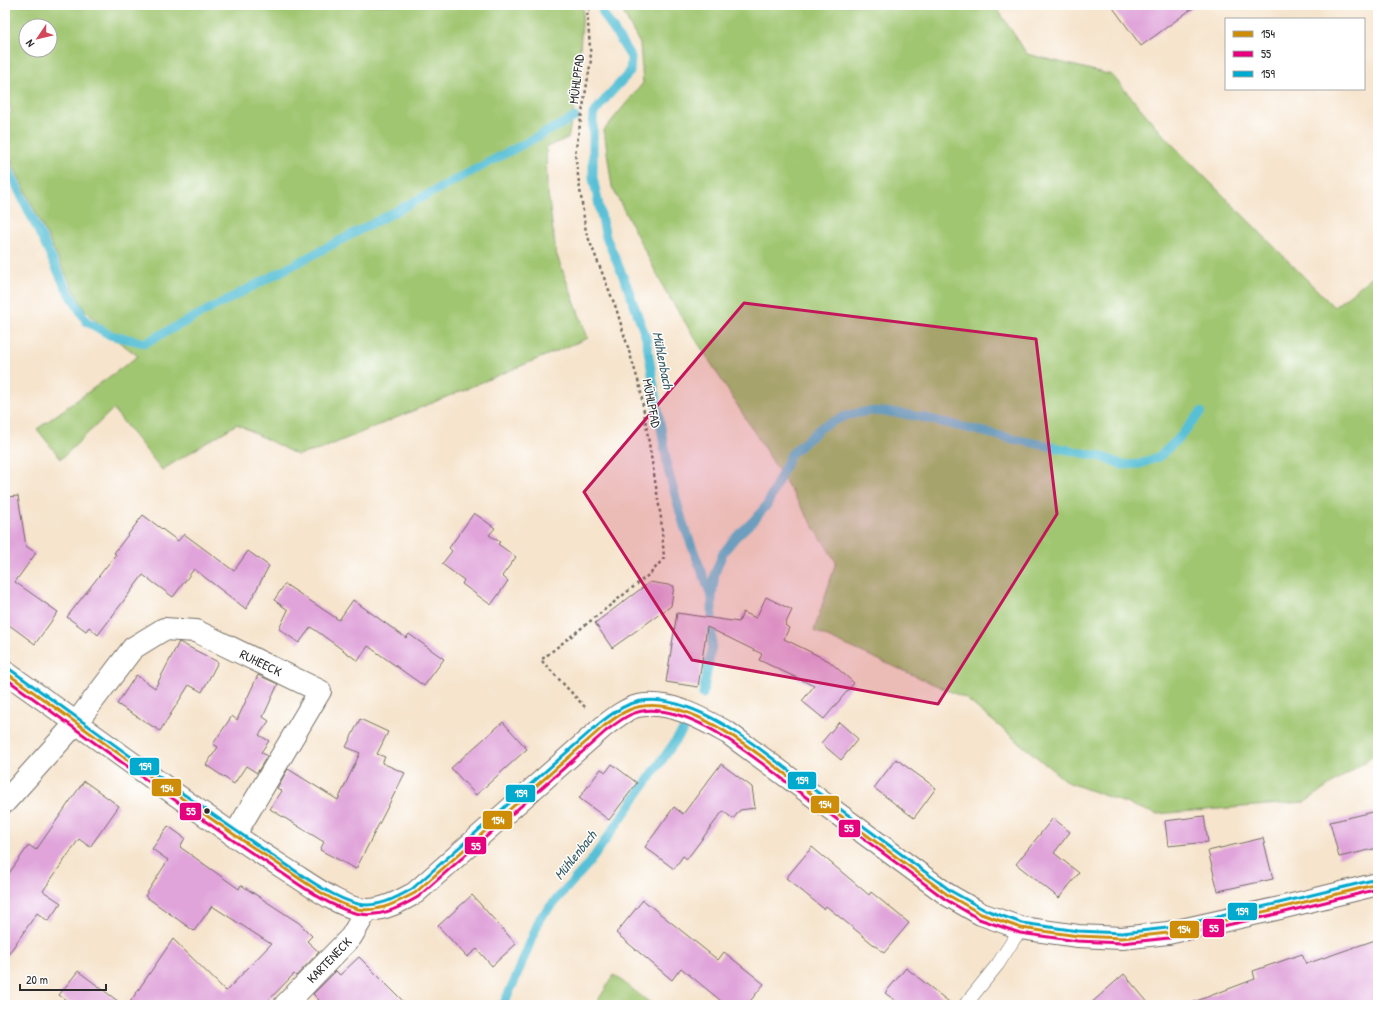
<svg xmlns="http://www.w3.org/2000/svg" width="1383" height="1010" font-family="'Patrick Hand',sans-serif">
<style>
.green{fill:#a0c671;stroke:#66784e;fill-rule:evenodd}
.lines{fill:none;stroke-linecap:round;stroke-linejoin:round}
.stream{stroke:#59c0d6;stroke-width:9}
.building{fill:#e0a4da}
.service-casing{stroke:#726c63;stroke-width:14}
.minor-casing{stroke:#726c63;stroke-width:24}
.tertiary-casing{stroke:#726c63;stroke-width:24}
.path{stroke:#726c63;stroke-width:2.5;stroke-dasharray:3 3;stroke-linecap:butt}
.service{stroke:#fff;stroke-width:13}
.minor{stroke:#fff;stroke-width:22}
.tertiary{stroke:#fff;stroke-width:22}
.bus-1-casing{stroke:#fff;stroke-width:6}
.bus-2-casing{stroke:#fff;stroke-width:6}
.bus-3-casing{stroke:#fff;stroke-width:6}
.bus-1{stroke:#ce8d09;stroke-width:3}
.bus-2{stroke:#e5007d;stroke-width:3}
.bus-3{stroke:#00a9ce;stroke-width:3}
.marked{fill:#c2185b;fill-opacity:0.2;stroke:#c2185b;stroke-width:3;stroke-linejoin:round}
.bus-dot{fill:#2b2b2b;stroke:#fff;stroke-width:1.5}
.labels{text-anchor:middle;stroke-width:3;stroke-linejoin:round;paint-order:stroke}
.street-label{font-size:13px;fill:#2b2b2b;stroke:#fff}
.water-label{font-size:14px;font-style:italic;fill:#3b5f67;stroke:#fff}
.line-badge{stroke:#fff;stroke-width:1.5}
.badge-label{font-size:11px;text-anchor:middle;font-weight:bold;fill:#fff}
</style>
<rect width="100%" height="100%" fill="#fff"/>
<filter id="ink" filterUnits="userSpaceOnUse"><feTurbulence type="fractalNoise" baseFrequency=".025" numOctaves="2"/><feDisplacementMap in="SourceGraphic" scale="8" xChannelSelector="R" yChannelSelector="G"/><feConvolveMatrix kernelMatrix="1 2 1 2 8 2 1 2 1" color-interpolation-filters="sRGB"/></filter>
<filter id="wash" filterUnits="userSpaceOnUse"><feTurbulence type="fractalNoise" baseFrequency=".012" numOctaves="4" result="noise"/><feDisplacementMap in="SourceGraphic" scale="16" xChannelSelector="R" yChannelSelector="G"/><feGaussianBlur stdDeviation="0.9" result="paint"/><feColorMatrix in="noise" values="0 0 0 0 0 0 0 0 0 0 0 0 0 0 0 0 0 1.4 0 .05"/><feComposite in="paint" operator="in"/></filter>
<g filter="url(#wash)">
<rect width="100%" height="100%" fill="#f6e4cc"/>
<path class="green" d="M 5,5 L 583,5 L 583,12 L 576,99 L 568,138 L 546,147 L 547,186 L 556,253 L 588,338 L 319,450 L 297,455 L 237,424 L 162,470 L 113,409 L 61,459 L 37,429 L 138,356 L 110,335 L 84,309 L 62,267 L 5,149 L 5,116 L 12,112 L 5,94 ZM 26,26 L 50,26 L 50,50 L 26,50 Z
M 624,5 L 995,5 L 1027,54 L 1112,75 L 1166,138 L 1334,307 L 1378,272 L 1378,753 L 1305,802 L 1156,814 L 1067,782 L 965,698 L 814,631 L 836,562 L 666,292 L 612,187 L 604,130 L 643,83 L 640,44 L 620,7 Z
M 614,975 L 653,1005 L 595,1005 Z"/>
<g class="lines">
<path class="stream" d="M 601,5 L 603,13 L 631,57 L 630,72 L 607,97 L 593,114 L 593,178 L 606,237 L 626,283 L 646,338 L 668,470 L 684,526 L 712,598 L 712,645 L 703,694
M 5,162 L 65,286 L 86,321 L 110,335 L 145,343 L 575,117
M 712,598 L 715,573 L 723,553 L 735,538 L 752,522 L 767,505 L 791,454 L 823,426 L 848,415 L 869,411 L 898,413 L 921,417 L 1013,439 L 1103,457 L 1123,465 L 1140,464 L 1160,456 L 1178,439 L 1201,412
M 503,1005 L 515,980 L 540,918 L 590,862 L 684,729"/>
</g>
<g id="blocks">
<path class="building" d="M 1111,5 L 1197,5 L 1141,46 Z
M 18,496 L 26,546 L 36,553 L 15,582 L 58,612 L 35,644 L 5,622 L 5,497 Z
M 474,513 L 495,528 L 489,535 L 500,542 L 498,544 L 516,557 L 502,576 L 508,581 L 491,605 L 462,584 L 464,580 L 442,564 L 452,551 L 449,548 Z
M 143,515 L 178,541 L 184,534 L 234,571 L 248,551 L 269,566 L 246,609 L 194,569 L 173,597 L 143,575 L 98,635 L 89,627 L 86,631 L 67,617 L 116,554 L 114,553 Z
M 650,582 L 674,586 L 671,606 L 612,648 L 595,623 Z
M 285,584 L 339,620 L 353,600 L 406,638 L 409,634 L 444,659 L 424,686 L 368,646 L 358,661 L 311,627 L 299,643 L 279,629 L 288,610 L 274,600 Z
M 766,597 L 792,610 L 785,625 L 789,628 L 784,639 L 829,661 L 854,683 L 824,719 L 802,701 L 814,686 L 759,660 L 762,654 L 707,627 L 698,687 L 666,682 L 677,613 L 739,622 L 743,612 L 756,618 Z
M 179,642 L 218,662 L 202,692 L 189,685 L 160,731 L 117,704 L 136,675 L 155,688 Z
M 258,675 L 278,684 L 263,717 L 269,721 L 259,735 L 269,741 L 261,752 L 267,756 L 257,773 L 246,766 L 234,784 L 206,765 L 218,747 L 213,744 L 232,716 L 237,720 Z
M 360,719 L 388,732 L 377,754 L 385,757 L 382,763 L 405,773 L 356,869 L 320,850 L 324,842 L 270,809 L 282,791 L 277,788 L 288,769 L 338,800 L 360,753 L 346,747 Z
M 503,722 L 527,749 L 476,795 L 451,768 Z
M 839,722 L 858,739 L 841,760 L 821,743 Z
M 896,759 L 936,788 L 914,818 L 874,788 Z
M 612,764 L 637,783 L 609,820 L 579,798 L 601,769 L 606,772 Z
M 721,764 L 752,787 L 755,808 L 740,810 L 733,819 L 723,811 L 687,859 L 683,856 L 674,869 L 645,847 L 674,807 L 683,814 Z
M 84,781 L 119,806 L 90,847 L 79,839 L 43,891 L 61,903 L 48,921 L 37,913 L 5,959 L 5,879 L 29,845 L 36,850 Z
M 1373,812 L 1378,832 L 1378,848 L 1339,857 L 1330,822 Z
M 1204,816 L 1208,842 L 1168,846 L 1165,821 Z
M 1053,818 L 1070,832 L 1054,853 L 1079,873 L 1059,898 L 1016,864 Z
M 168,826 L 185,838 L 180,847 L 239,889 L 241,885 L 299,923 L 312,936 L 307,941 L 319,952 L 296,976 L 294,974 L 264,1005 L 128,1005 L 173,939 L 226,991 L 271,944 L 212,906 L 194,931 L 145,896 L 168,860 L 152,849 Z
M 1263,838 L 1273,879 L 1218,891 L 1208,851 Z
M 812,847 L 869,895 L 871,892 L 909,923 L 884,953 L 826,906 L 824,909 L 786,878 Z
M 472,895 L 516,944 L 492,966 L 477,949 L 467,957 L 438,926 Z
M 643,900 L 718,960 L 724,952 L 764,984 L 747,1005 L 726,1005 L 681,968 L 672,980 L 616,933 Z
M 1378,939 L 1378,1005 L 1191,1005 L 1191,1003 L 1255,979 L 1253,971 L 1302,954 L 1306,964 Z
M 359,957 L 407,1005 L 324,1005 L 313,994 L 336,971 L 340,975 Z
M 906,968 L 953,1005 L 901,1005 L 885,993 Z
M 78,971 L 123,1005 L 73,1005 L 59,995 Z
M 1124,974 L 1150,1005 L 1089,1005 Z"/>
</g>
</g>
<g filter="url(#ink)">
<use href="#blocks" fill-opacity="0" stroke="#726c63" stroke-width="1"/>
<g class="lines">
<defs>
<path id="service" d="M 965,1005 L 998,964 L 1021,928"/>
<g id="minor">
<path id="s1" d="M 5,802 L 76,723 L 133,648 L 164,629 L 196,631 L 320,691 L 234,836"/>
<path id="s2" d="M 285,1005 L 351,937 L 367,910"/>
</g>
<path id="tertiary" d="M 5,672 C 99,738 190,808 287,870 C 308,883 343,910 367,910 C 385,910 400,901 415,893 L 603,727 C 612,720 627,708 638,706 C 670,700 700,718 728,733 L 948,895 L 981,914 L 1021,928 L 1078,936 L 1122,938 L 1168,933 L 1280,908 L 1378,884"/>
</defs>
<use href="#service" class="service-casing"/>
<use href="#minor" class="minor-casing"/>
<use href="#tertiary" class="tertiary-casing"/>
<path class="path" d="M 587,5 L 587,10 L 598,5
M 585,707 L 541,660 L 651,573 L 664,558 L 661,518 L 640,387 L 616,308 L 586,232 L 575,154 L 591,60 L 587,10"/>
<use href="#service" class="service"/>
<use href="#minor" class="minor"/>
<use href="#tertiary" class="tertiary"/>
<defs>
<path id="bus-1" d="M 5,672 C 93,734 179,799 269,858 C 294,874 330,903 358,909 C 379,913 397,902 415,893 L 603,727 C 622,712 635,703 661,706 C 710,711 769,763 809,792 C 855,827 902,861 948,895 L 981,914 L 1021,928 L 1078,936 L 1122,938 L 1168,933 L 1280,908 L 1378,884"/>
<path id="bus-2" d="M 5,678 C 90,739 174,802 261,859 C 289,877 324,905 355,913 C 378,919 399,908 418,897 L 606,731 C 624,717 637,707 661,711 C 709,717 765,766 803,795 C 851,829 898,864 945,899 L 979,919 L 1020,933 L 1077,941 L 1122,943 L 1169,938 L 1281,913 L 1378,889"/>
<path id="bus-3" d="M 8,668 C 95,730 180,794 269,853 C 294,869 329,897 358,904 C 378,908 396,898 412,889 L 600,723 C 620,707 636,697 663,701 C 716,709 767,755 809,786 C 856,821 903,856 951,891 L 983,909 L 1022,923 L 1078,931 L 1122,933 L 1167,928 L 1279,903 L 1377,879"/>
</defs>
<use href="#bus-1" class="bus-1-casing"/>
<use href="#bus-2" class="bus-2-casing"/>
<use href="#bus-3" class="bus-3-casing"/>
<use href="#bus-1" class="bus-1"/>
<use href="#bus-2" class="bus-2"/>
<use href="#bus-3" class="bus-3"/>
</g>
</g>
<path class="marked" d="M 744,303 L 1036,339 L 1057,514 L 938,704 L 692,660 L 584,492 Z"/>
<circle class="bus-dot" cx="207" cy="811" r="3.5"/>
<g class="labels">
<g class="street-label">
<text transform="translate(576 79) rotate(-83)" y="5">MÜHLPFAD</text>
<text transform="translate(652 403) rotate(79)" y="5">MÜHLPFAD</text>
<text dy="5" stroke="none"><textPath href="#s1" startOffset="341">RUHEECK</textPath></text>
<text dy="5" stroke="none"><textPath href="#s2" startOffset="63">KARTENECK</textPath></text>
</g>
<g class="water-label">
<text transform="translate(663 360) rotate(79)" y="5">Mühlenbach</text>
<text transform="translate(575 855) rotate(-51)" y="5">Mühlenbach</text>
</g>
</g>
<g class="line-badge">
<rect x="129" y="757" width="31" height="19" rx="4" fill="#00a9ce"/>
<rect x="787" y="771" width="30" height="19" rx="4" fill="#00a9ce"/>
<rect x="151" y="778" width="31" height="19" rx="4" fill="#ce8d09"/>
<rect x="505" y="784" width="31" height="19" rx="4" fill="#00a9ce"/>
<rect x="810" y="795" width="30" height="19" rx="4" fill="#ce8d09"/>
<rect x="179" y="802" width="23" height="19" rx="4" fill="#e5007d"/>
<rect x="482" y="810" width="31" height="20" rx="4" fill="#ce8d09"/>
<rect x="838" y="819" width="23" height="19" rx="4" fill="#e5007d"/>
<rect x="464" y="836" width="23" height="19" rx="4" fill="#e5007d"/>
<rect x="1227" y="902" width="31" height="19" rx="4" fill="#00a9ce"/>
<rect x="1202" y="918" width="23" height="20" rx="4" fill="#e5007d"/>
<rect x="1169" y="920" width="31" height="19" rx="4" fill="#ce8d09"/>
</g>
<g class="badge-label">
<text x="145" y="770">159</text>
<text x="802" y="784">159</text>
<text x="167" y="792">154</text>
<text x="521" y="797">159</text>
<text x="825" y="808">154</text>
<text x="191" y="815">55</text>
<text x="498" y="824">154</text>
<text x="849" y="832">55</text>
<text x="476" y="850">55</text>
<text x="1242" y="915">159</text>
<text x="1214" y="932">55</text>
<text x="1184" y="933">154</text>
</g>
<rect width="1383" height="1010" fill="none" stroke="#fff" stroke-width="20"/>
<rect x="1225" y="18" width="140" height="72" fill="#ffffff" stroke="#aaaaaa"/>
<rect x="1233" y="31" width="20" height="6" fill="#ce8d09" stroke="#aaaaaa"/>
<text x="1261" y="38" font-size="12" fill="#2b2b2b">154</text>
<rect x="1233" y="51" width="20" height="6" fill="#e5007d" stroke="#aaaaaa"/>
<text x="1261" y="58" font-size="12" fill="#2b2b2b">55</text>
<rect x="1233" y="71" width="20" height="6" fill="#00a9ce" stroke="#aaaaaa"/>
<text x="1261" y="78" font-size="12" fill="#2b2b2b">159</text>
<g transform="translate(38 38) rotate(235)"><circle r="19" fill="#ffffff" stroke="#aaaaaa"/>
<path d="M0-3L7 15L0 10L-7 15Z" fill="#d1495b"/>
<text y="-6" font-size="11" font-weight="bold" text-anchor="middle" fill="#2b2b2b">N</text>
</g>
<path d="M20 984v6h86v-6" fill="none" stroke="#2b2b2b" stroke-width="2"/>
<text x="26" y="984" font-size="12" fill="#2b2b2b" stroke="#ffffff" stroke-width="3" paint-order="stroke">20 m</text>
</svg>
